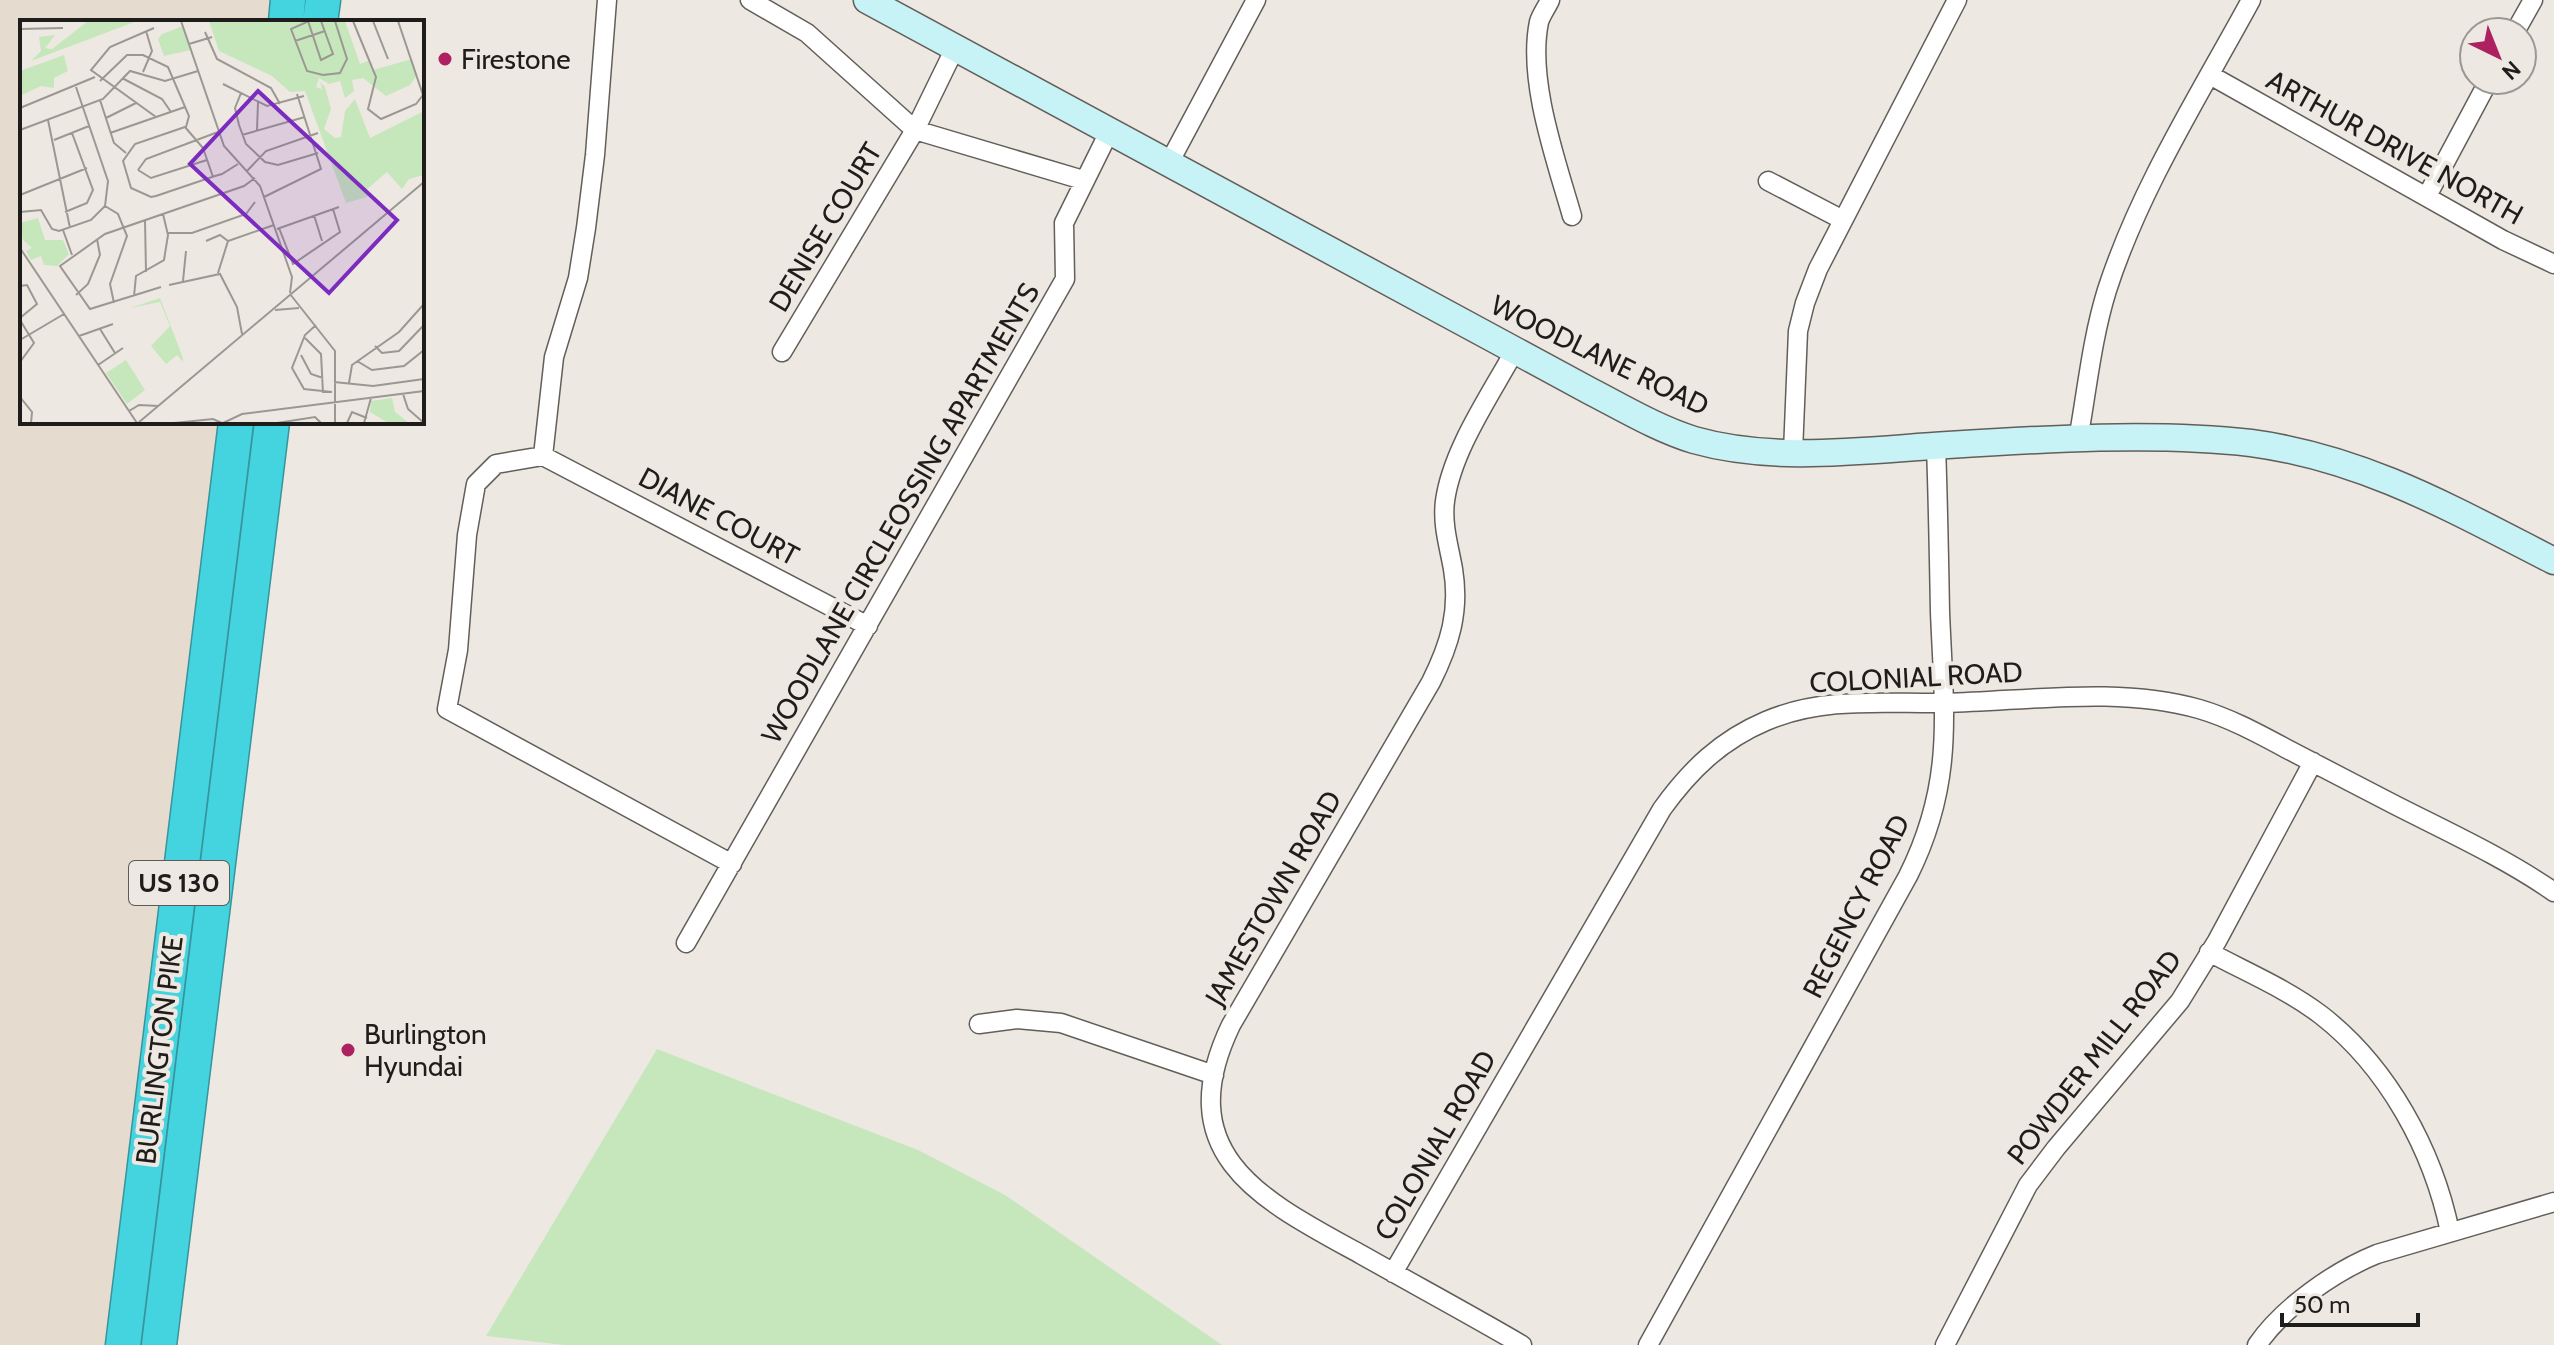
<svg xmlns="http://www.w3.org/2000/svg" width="2554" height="1345" font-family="Cabin,sans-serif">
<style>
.built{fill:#e6dbcf}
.green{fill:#c6e7bc}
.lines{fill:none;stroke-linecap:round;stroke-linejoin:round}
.street-casing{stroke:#635e59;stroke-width:21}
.secondary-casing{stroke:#635e59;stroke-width:29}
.highway-casing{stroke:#37949b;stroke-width:37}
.street{stroke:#fff;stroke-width:18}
.secondary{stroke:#c7f2f6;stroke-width:26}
.highway{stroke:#44d4e0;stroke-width:34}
.poi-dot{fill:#ad2161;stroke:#eee8e2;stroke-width:3}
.labels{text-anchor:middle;stroke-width:8;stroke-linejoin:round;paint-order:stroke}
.shield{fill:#eee8e2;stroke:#5d5a57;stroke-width:2}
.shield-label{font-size:26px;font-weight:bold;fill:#1f1d1b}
.poi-label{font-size:28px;fill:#1f1d1b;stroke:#eee8e2;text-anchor:start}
.street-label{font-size:28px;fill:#1f1d1b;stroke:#eee8e2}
.inset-road{fill:none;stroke:#9b9792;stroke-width:2}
.view{fill:#7b2cbf;fill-opacity:0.15;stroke:#7b2cbf;stroke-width:4}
.inset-edge{fill:none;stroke:#1f1d1b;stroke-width:4}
</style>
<rect width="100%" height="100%" fill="#eee8e2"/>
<path class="built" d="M 0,0 L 288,0 L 285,22 L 22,22 L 22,422 L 237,422 L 123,1345 L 0,1345 Z"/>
<path class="green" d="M 657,1049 L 918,1150 L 1005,1195 L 1222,1345 L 564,1345 L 486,1336 Z"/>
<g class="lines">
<defs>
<path id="street" d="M 750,0 L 807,33 L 915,130 L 1083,180
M 1550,0 C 1547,7 1541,15 1539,22 C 1527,80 1556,160 1572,216
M 2515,32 L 2533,0
M 2210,75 L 2503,240 L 2554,264
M 1169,163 L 1256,0
M 1768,181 L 1843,220
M 2427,196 L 2489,80
M 1515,350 C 1490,396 1452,450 1445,501 C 1442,525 1449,546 1453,569 C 1460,611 1450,644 1431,682 L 1231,1025 C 1168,1156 1264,1201 1362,1255 C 1415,1285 1469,1314 1522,1345
M 782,352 L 915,130 L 955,48
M 2078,440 C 2087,390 2092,338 2107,290 C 2140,188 2200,94 2251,0
M 1793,452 L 1798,331 L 1805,303 L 1818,269 L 1957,0
M 543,456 L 496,464 L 476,484 L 467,535 L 458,650 L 447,709 L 732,864
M 543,456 L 554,357 L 578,278 L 586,228 L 595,155 L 607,0
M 543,456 L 868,626
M 686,943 L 1065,279 L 1064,223 L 1109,132
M 2209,952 C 2246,972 2287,989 2321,1015 C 2388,1067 2433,1150 2450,1232
M 979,1024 L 1017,1019 L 1061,1023 L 1214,1075
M 1393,1273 L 1662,809 C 1690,770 1721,740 1766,721 C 1824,696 1885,704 1946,703 C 2028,701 2118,686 2199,709 C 2230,718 2259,734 2287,749 C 2323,768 2359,786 2395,805 C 2448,832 2505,858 2554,892
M 1648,1345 L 1908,876 C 1955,782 1944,713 1940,612 C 1939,557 1938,501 1936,446
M 1945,1345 L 2028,1185 L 2056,1148 L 2180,1001 L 2217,941 L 2313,762
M 2257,1345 C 2283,1307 2335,1271 2377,1254 L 2554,1202"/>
<path id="secondary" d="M 867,0 L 1590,391 C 1623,408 1658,429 1694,440 C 1775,463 1865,450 1948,445 C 2043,439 2156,432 2251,443 C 2364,458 2454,510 2554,561"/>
<path id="highway" d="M 286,22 L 288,0
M 320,22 L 323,0
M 123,1345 L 236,422
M 159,1345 L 272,422"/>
</defs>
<use href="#street" class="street-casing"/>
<use href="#secondary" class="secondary-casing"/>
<use href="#highway" class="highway-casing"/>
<use href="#street" class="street"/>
<use href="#secondary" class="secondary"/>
<use href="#highway" class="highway"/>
</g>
<g class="poi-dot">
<circle cx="445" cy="59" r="8"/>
<circle cx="348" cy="1050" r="8"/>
</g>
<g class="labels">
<rect class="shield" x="129" y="861" width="100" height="44" rx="6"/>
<g class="shield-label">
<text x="179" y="892">US 130</text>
</g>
<g class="poi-label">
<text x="461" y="69">Firestone</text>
<text x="364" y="1044">Burlington<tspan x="364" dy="32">Hyundai</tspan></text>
</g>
<g class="street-label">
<text transform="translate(2395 147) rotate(29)" y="10">ARTHUR DRIVE NORTH</text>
<text transform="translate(825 227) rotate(-59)" y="10">DENISE COURT</text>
<text transform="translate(1600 355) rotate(26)" y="10">WOODLANE ROAD</text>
<text transform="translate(900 513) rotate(-60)" y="10">WOODLANE CIRCLEOSSING APARTMENTS</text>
<text transform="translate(719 516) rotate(28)" y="10">DIANE COURT</text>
<text transform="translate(1916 677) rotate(-3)" y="10">COLONIAL ROAD</text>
<text transform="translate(1273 898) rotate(-60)" y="10">JAMESTOWN ROAD</text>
<text transform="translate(1856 906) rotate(-63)" y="10">REGENCY ROAD</text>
<text transform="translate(159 1050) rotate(-83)" y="10">BURLINGTON PIKE</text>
<text transform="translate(2094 1057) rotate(-52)" y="10">POWDER MILL ROAD</text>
<text transform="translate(1435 1145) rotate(-60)" y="10">COLONIAL ROAD</text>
</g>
</g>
<g transform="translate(20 20)">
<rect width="404" height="404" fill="#eee8e2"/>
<path d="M 68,1 L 117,1 L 11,41 L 21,31 L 19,17 L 35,15 L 25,28 L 32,29 ZM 189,1 L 325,1 L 340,44 L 348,41 L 353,50 L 392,39 L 397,55 L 390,65 L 366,76 L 343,58 L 332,60 L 334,71 L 325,78 L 320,61 L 309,64 L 299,58 L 296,67 L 302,69 L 300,62 L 305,67 L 311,89 L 304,109 L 315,118 L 321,117 L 325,91 L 335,79 L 350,118 L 404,91 L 404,155 L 389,159 L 382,169 L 367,152 L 346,170 L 350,176 L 326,183 L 285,71 L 270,72 L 252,56 L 199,31 ZM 163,6 L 171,30 L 144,36 L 138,19 L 142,14 ZM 44,35 L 48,51 L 34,58 L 34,68 L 21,66 L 0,76 L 0,51 ZM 18,198 L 25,220 L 43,220 L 49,234 L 37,246 L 24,245 L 21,236 L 11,240 L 6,231 L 12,228 L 3,220 L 0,203 ZM 140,278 L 163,338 L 163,342 L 157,335 L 146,344 L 131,326 L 150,306 L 140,282 L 110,288 ZM 106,340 L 125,370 L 107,384 L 86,353 ZM 372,378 L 375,392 L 389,403 L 368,403 L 350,392 L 351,381 Z" fill="#c6e7bc"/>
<path class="inset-road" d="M 161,1 L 204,126 L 240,166 L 272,257 L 270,273M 288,1 L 301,40 L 313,34 L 301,1M 289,1 L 271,9 L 287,51 L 303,55 L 320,53 L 327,39 L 315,1M 333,1 L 356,57 L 348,89 L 361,99 L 396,84 L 403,75 L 378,1M 353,1 L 368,39M 134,8 L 90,27 L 71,50 L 136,97M 0,9 L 43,8M 185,12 L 197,39 L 251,68 L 260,84M 275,21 L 305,11M 169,24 L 192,17M 123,52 L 132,31 L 126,11M 102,58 L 142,79 L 151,92M 80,61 L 107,35 L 123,35 L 148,47 L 169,96 L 166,107M 203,64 L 247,86 L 284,76M 221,73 L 215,88 L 219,105 L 226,124 L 245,142 L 258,145 L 298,133M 80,80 L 94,123 L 106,133M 0,88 L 75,57M 86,98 L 116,83M 28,100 L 50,208M 0,110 L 83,79 L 110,51 L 145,61 L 178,51M 237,110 L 238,82M 90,113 L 165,87M 222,115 L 285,97M 34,120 L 69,106M 118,150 L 126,139 L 198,112M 118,150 L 131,158 L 187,140M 227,151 L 246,131 L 298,113M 193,157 L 183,128 L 165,107 L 115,124 L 103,141 L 111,168 L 131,177 L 136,176 L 195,156 L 202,154 L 218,144M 0,175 L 67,148M 244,177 L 301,149 L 277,74M 85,186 L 98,194 L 107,216 L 90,264 L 94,283M 0,192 L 21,190 L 32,209 L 39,211 L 71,200 L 85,186 L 88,161 L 56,67M 45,192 L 67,183 L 73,170 L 52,113M 294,195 L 302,221M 125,200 L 126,252M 259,208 L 273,244 L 320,212 L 313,189M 257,209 L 319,187M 43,210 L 52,235M 148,213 L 172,213 L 226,194 L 235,182M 186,221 L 200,215 L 208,221M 0,228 L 117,403M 198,253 L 208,221 L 254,205M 163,261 L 166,231M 149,265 L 200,254 L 217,287 L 222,314M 0,266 L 7,265 L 17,284 L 0,298M 141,267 L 70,289 L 40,246 L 85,214 L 224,166 L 235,158M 270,274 L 315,331 L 315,403M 56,275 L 68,264 L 80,235 L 77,219M 114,276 L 116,256 L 144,240 L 148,215 L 143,194M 255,290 L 279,288M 0,300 L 14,323 L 0,342M 296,305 L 285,315 L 272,348 L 284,369 L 312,372M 80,309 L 95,333M 59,316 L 93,304M 285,318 L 301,334 L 303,373M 0,320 L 44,294M 355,326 L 362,333 L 379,331 L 404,305M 281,335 L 291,354 L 303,358M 337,341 L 352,350 L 384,346 L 404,330M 78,345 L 103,328M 314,362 L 353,366 L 404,359M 329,363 L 332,345 L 379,312 L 404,284M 383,374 L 388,389 L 404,403M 0,377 L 12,392 L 11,403M 109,391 L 119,385 L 139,386M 118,403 L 404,162M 154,403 L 193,399 L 202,403M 203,403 L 222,394 L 404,371M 257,403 L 295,397 L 301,403M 327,403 L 332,392 L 347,398M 344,403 L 351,378"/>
<path class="view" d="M 238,71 L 377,200 L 309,273 L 170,144 Z"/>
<rect width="404" height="404" class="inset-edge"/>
</g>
<g transform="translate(2498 56) rotate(137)"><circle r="38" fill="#eee8e2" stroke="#9b9792" stroke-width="2"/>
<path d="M0-6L14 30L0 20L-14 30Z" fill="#ad2161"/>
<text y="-12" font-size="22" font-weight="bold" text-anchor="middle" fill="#1f1d1b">N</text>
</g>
<path d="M2282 1313v12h136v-12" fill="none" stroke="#1f1d1b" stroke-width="4"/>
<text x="2294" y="1313" font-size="24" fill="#1f1d1b" stroke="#eee8e2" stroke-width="6" paint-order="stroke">50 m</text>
</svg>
